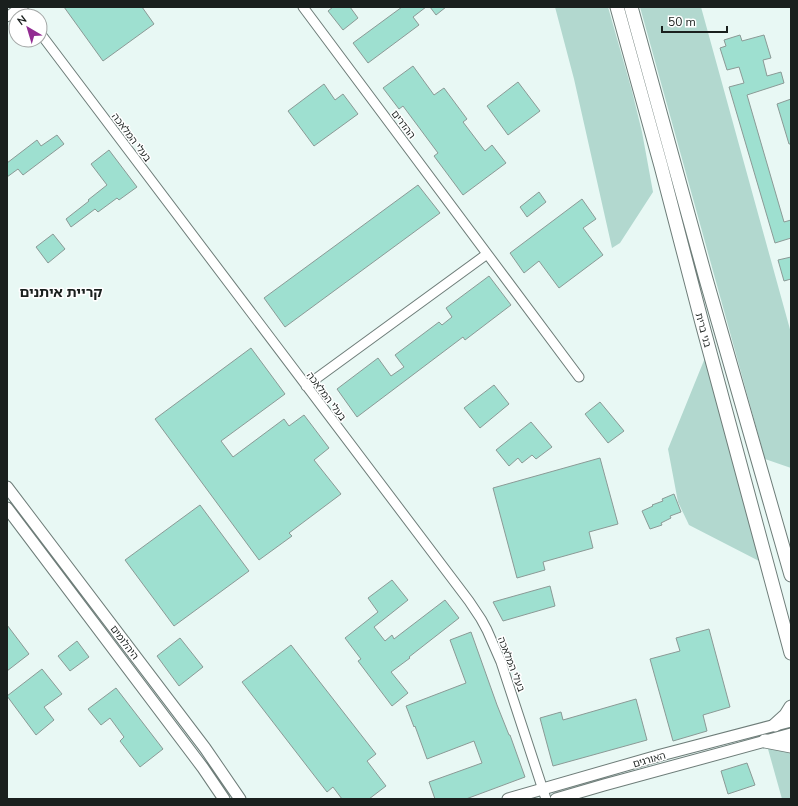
<svg xmlns="http://www.w3.org/2000/svg" width="798" height="806" font-family="'Nunito Sans','Noto Sans Hebrew',sans-serif">
<style>
.green{fill:#b2d8cf}
.building{fill:#9ee0d0;stroke:#8b9a96}
.lines{fill:none;stroke-linecap:round;stroke-linejoin:round}
.minor-casing{stroke:#6e7d79;stroke-width:11}
.tertiary-casing{stroke:#6e7d79;stroke-width:13}
.secondary-casing{stroke:#6e7d79;stroke-width:15}
.minor{stroke:#fff;stroke-width:9}
.tertiary{stroke:#fff;stroke-width:11}
.secondary{stroke:#fff;stroke-width:13}
.labels{text-anchor:middle;stroke-width:3;stroke-linejoin:round;paint-order:stroke}
.street-label{font-size:10px;fill:#1a201e;stroke:#fff}
.district-label{font-size:14px;font-weight:bold;fill:#1a201e;stroke:#fff}
</style>
<rect width="100%" height="100%" fill="#e8f8f4"/>
<path class="green" d="M 555,7 L 608,7 L 632,91 L 642,132 L 653,192 L 620,243 L 612,248 L 574,79 Z
M 640,7 L 701,7 L 791,333 L 791,468 L 765,459 Z
M 709,348 L 763,549 L 759,561 L 689,525 L 678,502 L 668,449 Z
M 773,748 L 791,751 L 791,799 L 782,799 L 768,749 Z"/>
<path class="building" d="M 64,7 L 142,7 L 154,24 L 103,61 Z
M 333,7 L 350,7 L 358,18 L 343,30 L 328,11 Z
M 402,7 L 426,7 L 413,17 L 419,25 L 368,63 L 353,43 Z
M 430,7 L 446,7 L 436,15 Z
M 740,35 L 742,41 L 764,35 L 771,58 L 763,60 L 767,76 L 781,72 L 784,83 L 747,95 L 784,222 L 791,220 L 791,238 L 775,243 L 729,87 L 744,83 L 739,67 L 727,70 L 720,48 L 726,46 L 724,40 Z
M 413,66 L 434,95 L 444,88 L 467,119 L 463,122 L 485,151 L 492,145 L 506,163 L 463,195 L 434,156 L 438,153 L 403,106 L 399,109 L 383,88 Z
M 518,82 L 540,111 L 508,135 L 487,106 Z
M 324,84 L 335,100 L 343,94 L 358,114 L 314,146 L 288,111 Z
M 791,99 L 791,144 L 789,144 L 777,104 Z
M 57,135 L 64,144 L 23,175 L 18,169 L 7,177 L 7,163 L 37,140 L 41,146 Z
M 109,150 L 137,187 L 119,200 L 117,198 L 98,212 L 95,209 L 71,227 L 66,219 L 89,201 L 88,200 L 107,185 L 91,164 Z
M 418,185 L 440,213 L 285,327 L 264,298 Z
M 539,192 L 546,202 L 527,217 L 520,207 Z
M 582,199 L 596,219 L 583,228 L 603,255 L 559,288 L 539,261 L 524,273 L 510,253 Z
M 53,234 L 65,249 L 48,263 L 36,247 Z
M 791,257 L 791,279 L 784,281 L 778,260 Z
M 489,276 L 511,305 L 465,340 L 463,337 L 357,417 L 337,389 L 378,358 L 391,376 L 404,367 L 395,355 L 439,322 L 442,325 L 452,317 L 446,308 Z
M 251,348 L 285,394 L 221,441 L 233,457 L 284,419 L 289,426 L 304,415 L 329,448 L 314,460 L 341,494 L 289,533 L 292,536 L 259,560 L 155,419 Z
M 494,385 L 509,404 L 480,428 L 464,408 Z
M 600,402 L 624,431 L 608,443 L 585,414 Z
M 531,422 L 552,447 L 536,459 L 532,455 L 522,463 L 518,458 L 509,466 L 496,450 Z
M 600,458 L 618,524 L 589,532 L 593,548 L 543,562 L 545,570 L 517,578 L 493,488 Z
M 674,494 L 681,512 L 670,516 L 671,518 L 661,523 L 662,525 L 650,529 L 642,511 L 653,506 L 652,505 L 663,501 L 662,499 Z
M 200,505 L 249,571 L 174,626 L 125,560 Z
M 392,580 L 408,600 L 374,627 L 385,641 L 392,635 L 394,639 L 445,600 L 459,618 L 409,657 L 410,658 L 391,672 L 408,693 L 392,706 L 358,661 L 361,659 L 345,638 L 378,612 L 368,598 Z
M 550,586 L 555,606 L 503,621 L 493,602 Z
M 7,625 L 29,654 L 7,671 Z
M 709,629 L 730,707 L 703,715 L 707,731 L 673,741 L 650,659 L 680,651 L 676,638 Z
M 471,632 L 497,705 L 509,735 L 510,735 L 525,777 L 466,799 L 435,799 L 429,782 L 482,763 L 474,741 L 427,759 L 415,726 L 414,727 L 406,706 L 466,683 L 450,640 Z
M 180,638 L 203,667 L 179,686 L 157,656 Z
M 77,641 L 89,657 L 70,671 L 58,656 Z
M 291,645 L 376,754 L 367,761 L 386,786 L 369,799 L 342,799 L 333,787 L 327,792 L 242,682 Z
M 42,669 L 62,694 L 44,707 L 54,720 L 36,735 L 7,696 Z
M 116,688 L 163,749 L 140,767 L 120,741 L 124,737 L 110,718 L 101,725 L 88,709 Z
M 636,699 L 647,740 L 553,766 L 540,718 L 561,712 L 563,720 Z
M 747,763 L 755,785 L 728,794 L 721,771 Z"/>
<g class="lines">
<defs>
<path id="minor" d="M 21,7 L 27,16
M 303,7 L 579,377
M 7,17 L 20,7
M 40,33 L 469,601 L 481,619 L 487,630 L 501,662 L 546,799
M 306,386 L 487,254"/>
<path id="tertiary" d="M 7,487 L 205,748 L 240,799
M 7,508 L 203,768 L 224,799
M 508,799 L 661,755 L 791,721
M 556,799 L 604,785 L 791,734"/>
<path id="secondary" d="M 617,7 L 661,166 L 702,323 L 791,653
M 631,7 L 706,279 L 791,575
M 775,725 L 786,715 L 791,707
M 765,741 L 791,746"/>
</defs>
<use href="#minor" class="minor-casing"/>
<use href="#tertiary" class="tertiary-casing"/>
<use href="#secondary" class="secondary-casing"/>
<use href="#minor" class="minor"/>
<use href="#tertiary" class="tertiary"/>
<use href="#secondary" class="secondary"/>
</g>
<g class="labels">
<g class="street-label">
<text transform="translate(404 124) rotate(53)" y="4">ההדרים</text>
<text transform="translate(132 137) rotate(53)" y="4">בעלי המלאכה</text>
<text transform="translate(704 330) rotate(75)" y="4">בני ברית</text>
<text transform="translate(327 396) rotate(53)" y="4">בעלי המלאכה</text>
<text transform="translate(125 642) rotate(53)" y="4">היהלומים</text>
<text transform="translate(512 664) rotate(69)" y="4">בעלי המלאכה</text>
<text transform="translate(649 759) rotate(-16)" y="4">האורגים</text>
</g>
<g class="district-label">
<text x="61" y="297">קריית איתנים</text>
</g>
</g>
<rect width="798" height="806" fill="none" stroke="#1a201e" stroke-width="16"/>
<g transform="translate(28 28) rotate(322)"><circle r="19" fill="#ffffff" stroke="#a3a6a5"/>
<path d="M0-3L7 15L0 10L-7 15Z" fill="#922c92"/>
<text y="-6" font-size="11" font-weight="bold" text-anchor="middle" fill="#1a201e">N</text>
</g>
<path d="M662 26v6h65v-6" fill="none" stroke="#1a201e" stroke-width="2"/>
<text x="668" y="26" font-size="12" fill="#1a201e" stroke="#ffffff" stroke-width="3" paint-order="stroke">50 m</text>
</svg>
